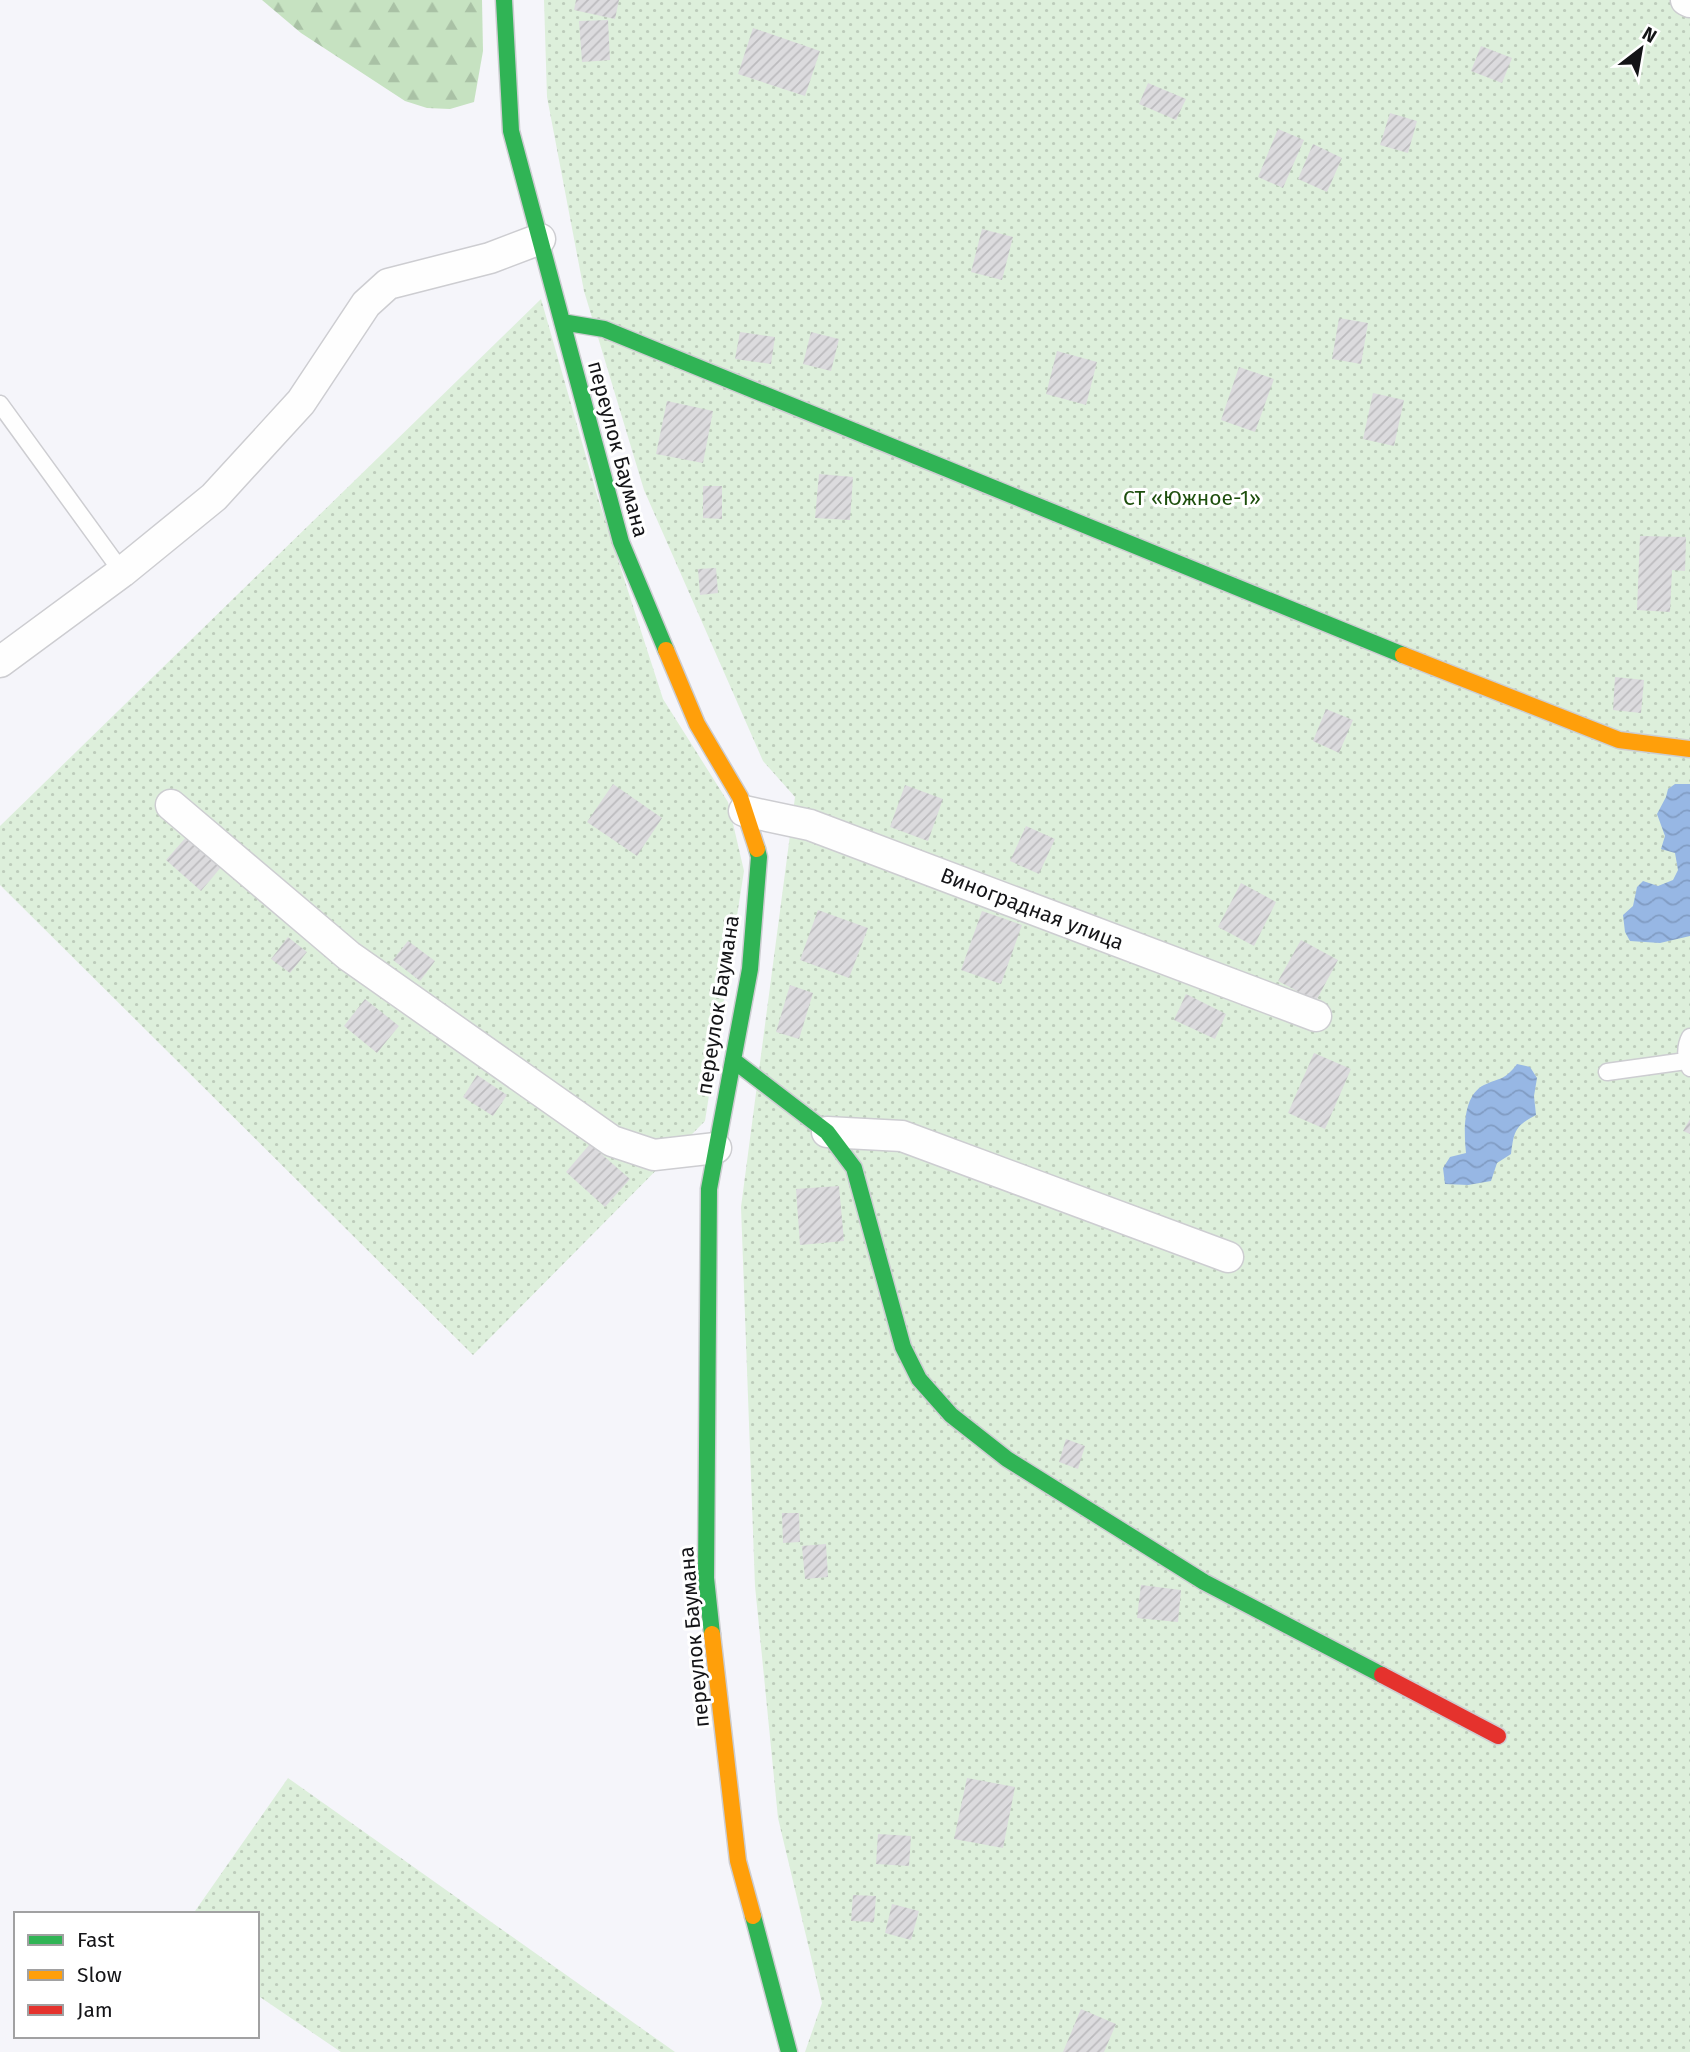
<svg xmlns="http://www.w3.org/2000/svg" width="1690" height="2052" font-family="'Fira Sans',sans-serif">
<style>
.forest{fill:url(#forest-firs)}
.garden{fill:url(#garden-dots)}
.water{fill:url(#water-waves)}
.building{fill:url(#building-hatch)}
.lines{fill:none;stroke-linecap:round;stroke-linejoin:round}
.lane-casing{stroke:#cdcdd1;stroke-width:19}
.street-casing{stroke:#cdcdd1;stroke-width:33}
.fast-casing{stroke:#cdcdd1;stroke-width:19}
.slow-casing{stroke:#cdcdd1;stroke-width:19}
.jam-casing{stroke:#cdcdd1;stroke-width:19}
.lane{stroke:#fefefe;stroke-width:16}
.street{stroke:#fefefe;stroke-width:30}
.fast{stroke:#30b455;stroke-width:16}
.slow{stroke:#ff9f0a;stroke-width:16}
.jam{stroke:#e5322d;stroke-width:16}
.labels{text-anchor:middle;stroke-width:6;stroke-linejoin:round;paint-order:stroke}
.street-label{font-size:21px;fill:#141417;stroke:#fff}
.park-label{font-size:21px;fill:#1e4f0e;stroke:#fff}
</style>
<defs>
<pattern id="forest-firs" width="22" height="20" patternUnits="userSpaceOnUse" patternTransform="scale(1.75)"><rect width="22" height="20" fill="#c6e2c1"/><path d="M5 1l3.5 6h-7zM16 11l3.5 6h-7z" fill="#a9c1a5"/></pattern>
<pattern id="garden-dots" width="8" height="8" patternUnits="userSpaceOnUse" patternTransform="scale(1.75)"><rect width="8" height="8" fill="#ddefdb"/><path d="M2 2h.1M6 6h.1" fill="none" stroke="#bdccbb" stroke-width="1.8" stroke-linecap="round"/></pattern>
<pattern id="water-waves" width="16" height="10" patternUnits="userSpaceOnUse" patternTransform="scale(1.75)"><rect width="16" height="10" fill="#97b7e4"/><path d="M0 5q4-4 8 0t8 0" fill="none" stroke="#819cc3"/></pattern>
<pattern id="building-hatch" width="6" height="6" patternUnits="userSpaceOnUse" patternTransform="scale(1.75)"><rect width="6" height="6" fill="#dcdbde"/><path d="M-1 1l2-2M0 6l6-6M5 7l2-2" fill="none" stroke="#bcbbbe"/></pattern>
</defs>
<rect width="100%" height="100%" fill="#f5f5fa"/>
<path class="forest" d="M 262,0 L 482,0 L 483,51 L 474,102 L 450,109 L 427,108 L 405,101 L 301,33 Z"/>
<path class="garden" d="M 544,0 L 1690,0 L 1690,2052 L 805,2052 L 822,2003 L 778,1818 L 755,1586 L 741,1207 L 795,797 L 763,761 L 644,490 L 584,291 L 547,97 Z
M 541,299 L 597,495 L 663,699 L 728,802 L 744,871 L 705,1121 L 473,1355 L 0,885 L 0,826 Z
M 288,1778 L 675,2052 L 341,2052 L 257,1995 L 257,1914 L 193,1914 Z"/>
<path class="water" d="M 1675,784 L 1690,784 L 1690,936 L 1660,943 L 1630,941 L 1625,932 L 1623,915 L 1633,906 L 1637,887 L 1643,881 L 1658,886 L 1673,880 L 1678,870 L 1675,853 L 1661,849 L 1665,836 L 1657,814 L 1666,797 L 1668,789 Z
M 1517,1064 L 1530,1067 L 1537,1078 L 1534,1096 L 1536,1115 C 1515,1126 1514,1131 1511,1154 L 1497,1163 L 1491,1181 L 1468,1185 L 1445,1184 L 1443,1168 L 1450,1157 L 1466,1153 C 1464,1132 1462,1096 1484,1085 C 1501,1077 1504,1081 1517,1064 Z"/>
<path class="building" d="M 576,0 L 619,0 L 615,19 L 574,10 Z
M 608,20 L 610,60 L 582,62 L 579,21 Z
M 753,28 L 820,51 L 805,96 L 738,74 Z
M 1481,46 L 1512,58 L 1502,83 L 1471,71 Z
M 1148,83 L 1186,99 L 1176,120 L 1139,104 Z
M 1390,113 L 1417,121 L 1408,153 L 1380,145 Z
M 1278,129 L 1304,140 L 1283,188 L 1258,177 Z
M 1313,144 L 1342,158 L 1327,192 L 1298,179 Z
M 982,229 L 1013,237 L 1002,280 L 971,272 Z
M 1339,318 L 1368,323 L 1361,364 L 1332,359 Z
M 740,332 L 775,337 L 771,364 L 735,359 Z
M 811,332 L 839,339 L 831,371 L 803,364 Z
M 1057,351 L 1097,362 L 1086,405 L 1046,394 Z
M 1239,367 L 1274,379 L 1255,432 L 1221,420 Z
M 1373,393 L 1404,400 L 1394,446 L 1363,439 Z
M 667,401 L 713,411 L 703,463 L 656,454 Z
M 819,474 L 853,477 L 850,520 L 815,518 Z
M 703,486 L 722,486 L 722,519 L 703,518 Z
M 1640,536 L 1686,537 L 1685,571 L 1672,570 L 1670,612 L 1637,610 Z
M 716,568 L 718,593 L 700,595 L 698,569 Z
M 1615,677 L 1644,680 L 1641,713 L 1613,710 Z
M 1326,709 L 1353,720 L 1339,753 L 1313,741 Z
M 613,784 L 662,818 L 637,856 L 587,822 Z
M 905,785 L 943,799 L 928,841 L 890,827 Z
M 1026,826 L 1055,839 L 1039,874 L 1010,861 Z
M 188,835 L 222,866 L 201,891 L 166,860 Z
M 1241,883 L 1276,902 L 1254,946 L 1218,927 Z
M 818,910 L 868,928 L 849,978 L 800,960 Z
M 982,911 L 1022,925 L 1001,984 L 961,970 Z
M 288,937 L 307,952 L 290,973 L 271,959 Z
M 1301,940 L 1338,960 L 1316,1001 L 1278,981 Z
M 408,941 L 435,961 L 420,981 L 393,960 Z
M 790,985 L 813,993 L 799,1039 L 776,1032 Z
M 1186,994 L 1226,1014 L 1215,1039 L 1174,1020 Z
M 365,999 L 399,1026 L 377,1053 L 344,1026 Z
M 1314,1053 L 1351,1069 L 1325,1129 L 1288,1113 Z
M 477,1075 L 507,1095 L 493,1116 L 463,1097 Z
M 1690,1119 L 1690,1134 L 1683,1131 Z
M 590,1144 L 630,1179 L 605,1207 L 566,1172 Z
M 839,1186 L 844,1241 L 800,1245 L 796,1189 Z
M 1066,1439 L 1085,1446 L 1078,1469 L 1059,1462 Z
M 782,1513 L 799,1513 L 800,1542 L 783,1543 Z
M 826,1544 L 828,1577 L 805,1579 L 802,1546 Z
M 1141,1585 L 1181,1590 L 1178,1622 L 1137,1618 Z
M 967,1778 L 1015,1787 L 1003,1848 L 954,1839 Z
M 878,1834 L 911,1836 L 909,1866 L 876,1864 Z
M 853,1895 L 876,1896 L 874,1922 L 851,1921 Z
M 892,1904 L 919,1911 L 911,1940 L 885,1933 Z
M 1081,2009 L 1116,2024 L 1104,2052 L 1063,2052 Z"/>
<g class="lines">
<defs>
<path id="lane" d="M 0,404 L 122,572
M 1690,1037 C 1685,1046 1685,1059 1690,1068
M 1607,1072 L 1686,1061"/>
<path id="street" d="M 1686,0 L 1690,2
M 0,662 L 122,572 L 214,497 L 301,402 L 366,304 L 388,284 L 490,258 L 540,239
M 171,805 L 349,956 L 612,1141 L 654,1155 L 716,1148
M 744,811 L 810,825 L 1316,1016
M 827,1132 L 902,1136 L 1228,1257"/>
<path id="fast" d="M 504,0 L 511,131 L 621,542 L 666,650
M 562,322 L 604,329 L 1403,655
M 733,1060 L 827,1132 L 854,1168 L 903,1347 L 919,1379 L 951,1415 L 1007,1459 L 1204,1582 L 1382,1675
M 712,1634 L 706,1578 L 709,1189 L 750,969 L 759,857 L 757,849
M 753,1916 L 789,2052"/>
<path id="slow" d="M 666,650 L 697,724 L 740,797 L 757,849
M 1403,655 L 1619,740 L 1690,749
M 712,1634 L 738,1861 L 753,1916"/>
<path id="jam" d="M 1382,1675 L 1498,1736"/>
</defs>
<use href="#lane" class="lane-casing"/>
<use href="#street" class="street-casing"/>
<use href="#fast" class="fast-casing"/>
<use href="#slow" class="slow-casing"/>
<use href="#jam" class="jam-casing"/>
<use href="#lane" class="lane"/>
<use href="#street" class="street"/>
<use href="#fast" class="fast"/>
<use href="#slow" class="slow"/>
<use href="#jam" class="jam"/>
</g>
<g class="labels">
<g class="street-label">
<text transform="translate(618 449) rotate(75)" y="7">переулок Баумана</text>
<text transform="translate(1032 909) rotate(21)" y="7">Виноградная улица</text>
<text transform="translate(718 1005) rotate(-81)" y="7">переулок Баумана</text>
<text transform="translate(694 1637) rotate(-95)" y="7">переулок Баумана</text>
</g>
<g class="park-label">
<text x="1192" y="505">СТ «Южное-1»</text>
</g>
</g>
<rect x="14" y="1912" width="245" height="126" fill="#ffffff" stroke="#a1a1a2" stroke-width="2"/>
<rect x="28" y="1935" width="35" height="10" fill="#30b455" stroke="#a1a1a2" stroke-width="2"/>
<text x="77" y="1947" font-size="21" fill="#141417">Fast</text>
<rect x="28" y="1970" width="35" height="10" fill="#ff9f0a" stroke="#a1a1a2" stroke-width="2"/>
<text x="77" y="1982" font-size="21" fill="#141417">Slow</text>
<rect x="28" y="2005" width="35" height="10" fill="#e5322d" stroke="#a1a1a2" stroke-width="2"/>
<text x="77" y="2017" font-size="21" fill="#141417">Jam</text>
<g transform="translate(1641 49) rotate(31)" stroke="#ffffff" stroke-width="5" paint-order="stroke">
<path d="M0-5L12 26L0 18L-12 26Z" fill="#141417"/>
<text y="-10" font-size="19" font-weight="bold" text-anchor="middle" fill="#141417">N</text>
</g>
</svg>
